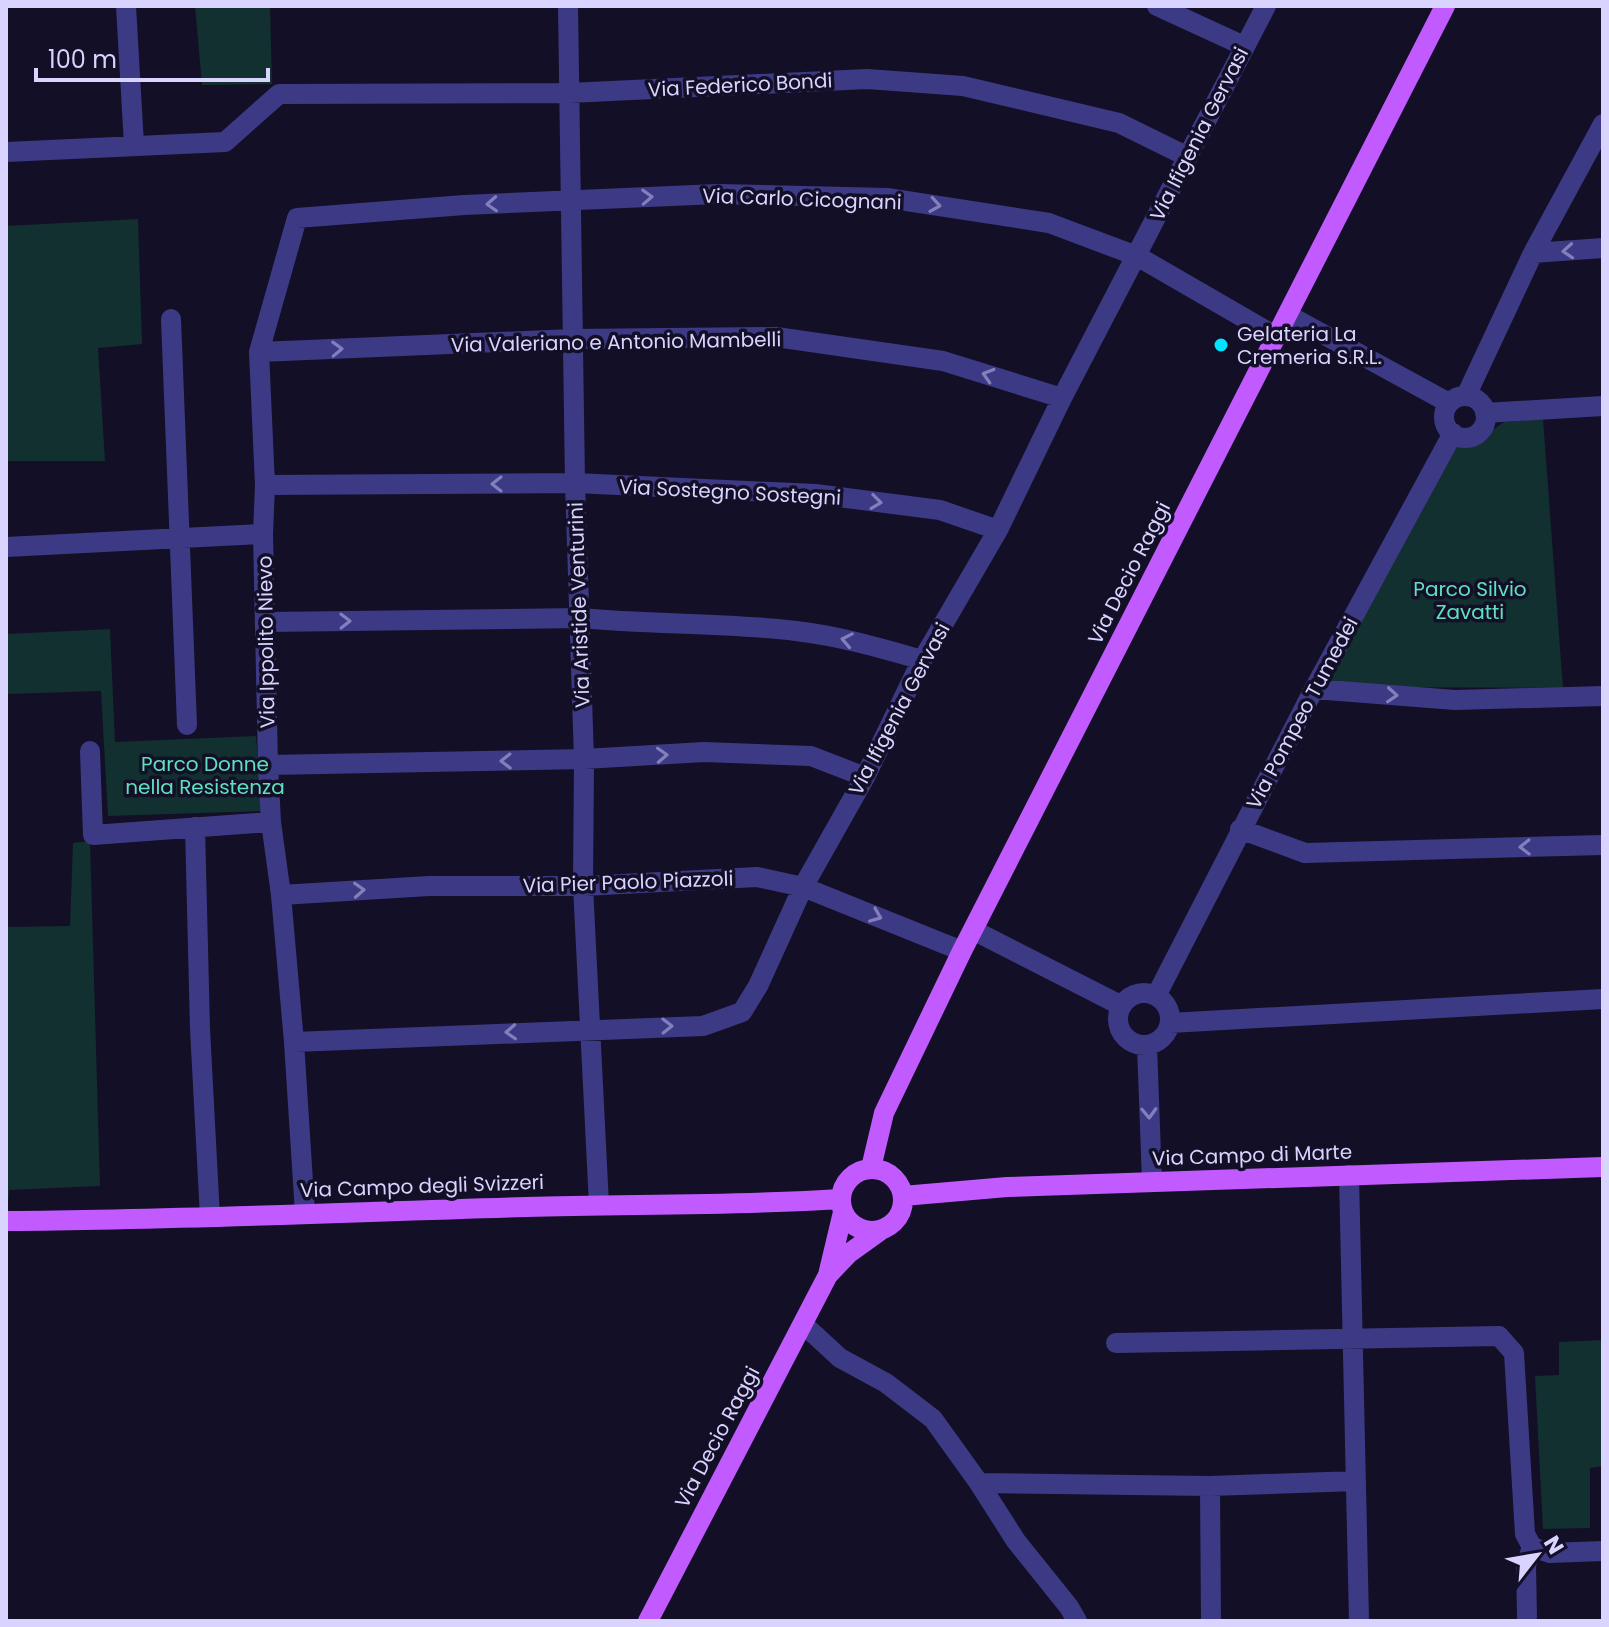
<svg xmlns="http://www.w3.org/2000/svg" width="1609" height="1627" font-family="Poppins,sans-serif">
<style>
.green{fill:#12302f}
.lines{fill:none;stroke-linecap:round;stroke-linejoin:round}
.minor{stroke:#3d3a85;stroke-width:20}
.major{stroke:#c25bff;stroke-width:20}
.oneway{stroke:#837fbc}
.poi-dot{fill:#00e5ff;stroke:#130f26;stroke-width:3}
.labels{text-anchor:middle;stroke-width:7;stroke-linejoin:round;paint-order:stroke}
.street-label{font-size:20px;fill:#d9d4ff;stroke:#130f26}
.poi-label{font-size:20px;fill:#d9d4ff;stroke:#130f26;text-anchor:start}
.park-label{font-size:20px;fill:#5fe0c0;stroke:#130f26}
</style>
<rect width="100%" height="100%" fill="#130f26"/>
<path class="green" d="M 195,6 L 270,6 L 272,84 L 202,85 Z
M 138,219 L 142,344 L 98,348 L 105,461 L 6,461 L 6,226 Z
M 1543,419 L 1563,688 L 1325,687 L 1456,445 L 1480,439 L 1504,422 Z
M 110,629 L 115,742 L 256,736 L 262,811 L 108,816 L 101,691 L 6,694 L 6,634 Z
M 90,841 L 100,1186 L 9,1190 L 8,1205 L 6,1205 L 6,927 L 70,926 L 73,843 Z
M 1603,1340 L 1603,1466 L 1590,1468 L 1590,1528 L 1543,1529 L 1535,1376 L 1559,1375 L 1559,1342 Z"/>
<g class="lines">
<path class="minor" d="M 126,6 L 134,145
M 568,6 L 575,483 L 584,759 L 583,886 L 599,1205
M 1157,6 L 1244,46
M 6,152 L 225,142 L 279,94 L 569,93 L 867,79 L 963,86 L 1119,123 L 1188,157
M 1533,253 L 1603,248
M 1288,315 L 1449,403
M 171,319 L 187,725
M 259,352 L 573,339 L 776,337 L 943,361 L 1062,398
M 1466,396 L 1533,253 L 1603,124
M1444 417a21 21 0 1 1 42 0a21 21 0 1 1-42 0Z
M 1485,413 L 1603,406
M 265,485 L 575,483 L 815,494 L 940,510 L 998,530
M 6,547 L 263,534
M 267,622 L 581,618 C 652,625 724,622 796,631 C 839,636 881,648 922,660
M 1314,689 L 1455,700 L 1603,696
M 90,751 L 93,835 L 271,822
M 268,765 L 584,759 L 704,752 L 811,756 L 865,777
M 195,827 L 200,1029 L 210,1217
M 1240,829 L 1305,853 L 1603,845
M 281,895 L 429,886 L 583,886 L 757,877 L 803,887 L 962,951
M 973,930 L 1122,1006
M1118 1019a26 26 0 1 1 52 0a26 26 0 1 1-52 0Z
M 1156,996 L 1314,689 L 1453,433
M 1170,1023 L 1603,999
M 294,1042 L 703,1026 L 742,1012 L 758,986 L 803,887 L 865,777 L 920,664 L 998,530 L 1062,398 L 1266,6
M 1147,1045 L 1152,1182
M 1349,1175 L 1359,1621
M 305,1213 L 294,1042 L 281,895 L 271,822 L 268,765 L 263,534 L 265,485 L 259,352 L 297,218 L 464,205 L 718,194 L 887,198 L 1049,223 L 1137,256 L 1277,337
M 803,1324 L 840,1358 L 886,1383 L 933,1419 L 979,1483 L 1016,1541 L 1069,1607 L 1077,1621
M 1116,1343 L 1499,1336 L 1514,1353 L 1525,1534 L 1532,1547
M 979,1483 L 1210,1486 L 1356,1481
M 1210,1486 L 1211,1621
M 1532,1547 L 1550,1553 L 1603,1551
M 1527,1617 L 1526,1565 L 1532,1547"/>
<path class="major" d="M 871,1168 L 884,1113 L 962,951 L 1445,6
M841 1200a31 31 0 1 1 62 0a31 31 0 1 1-62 0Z
M 903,1196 L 1007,1187 L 1603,1167
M 6,1221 C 179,1220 353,1212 526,1207 C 631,1204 736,1206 840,1199
M 828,1275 L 848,1254 L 880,1231
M 648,1621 L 828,1275 L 843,1212"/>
</g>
<defs><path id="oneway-chevron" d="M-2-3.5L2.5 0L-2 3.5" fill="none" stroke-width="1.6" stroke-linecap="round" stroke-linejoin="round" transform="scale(2)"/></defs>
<g class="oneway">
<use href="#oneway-chevron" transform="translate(647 197) rotate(-2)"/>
<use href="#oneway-chevron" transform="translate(492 204) rotate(177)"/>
<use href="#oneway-chevron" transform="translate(935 205) rotate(9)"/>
<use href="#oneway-chevron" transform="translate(1568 251) rotate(176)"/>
<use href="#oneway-chevron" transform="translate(337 349) rotate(-2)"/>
<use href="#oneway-chevron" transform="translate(988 375) rotate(-163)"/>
<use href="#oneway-chevron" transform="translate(497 484) rotate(180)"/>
<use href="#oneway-chevron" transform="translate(876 502) rotate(7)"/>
<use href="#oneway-chevron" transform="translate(345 621) rotate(-1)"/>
<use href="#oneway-chevron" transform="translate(847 640) rotate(-169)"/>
<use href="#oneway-chevron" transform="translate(1392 695) rotate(4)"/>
<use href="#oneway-chevron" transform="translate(662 755) rotate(-3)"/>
<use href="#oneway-chevron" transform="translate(506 761) rotate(179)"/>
<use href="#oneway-chevron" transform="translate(1525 847) rotate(179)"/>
<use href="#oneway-chevron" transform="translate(359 890) rotate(-3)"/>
<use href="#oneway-chevron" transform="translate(876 916) rotate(22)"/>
<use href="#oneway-chevron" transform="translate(667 1026) rotate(-1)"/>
<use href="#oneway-chevron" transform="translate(511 1032) rotate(177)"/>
<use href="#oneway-chevron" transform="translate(1149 1113) rotate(88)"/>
</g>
<circle class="poi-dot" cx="1221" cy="345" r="8"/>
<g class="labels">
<g class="street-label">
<text transform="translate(740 85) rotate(-3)" y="7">Via Federico Bondi</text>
<text transform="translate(1199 134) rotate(-63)" y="7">Via Ifigenia Gervasi</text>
<text transform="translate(802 199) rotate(2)" y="7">Via Carlo Cicognani</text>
<text transform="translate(616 342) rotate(-1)" y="7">Via Valeriano e Antonio Mambelli</text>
<text transform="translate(730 492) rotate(3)" y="7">Via Sostegno Sostegni</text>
<text transform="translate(1129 573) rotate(-63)" y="7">Via Decio Raggi</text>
<text transform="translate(579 605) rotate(-92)" y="7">Via Aristide Venturini</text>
<text transform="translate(266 642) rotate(-91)" y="7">Via Ippolito Nievo</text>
<text transform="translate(899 709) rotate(-62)" y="7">Via Ifigenia Gervasi</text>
<text transform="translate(1302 713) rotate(-62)" y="7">Via Pompeo Tumedei</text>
<text transform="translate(628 882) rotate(-2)" y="7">Via Pier Paolo Piazzoli</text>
<text transform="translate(1252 1155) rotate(-2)" y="7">Via Campo di Marte</text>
<text transform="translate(422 1186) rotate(-2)" y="7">Via Campo degli Svizzeri</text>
<text transform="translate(717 1437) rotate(-62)" y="7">Via Decio Raggi</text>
</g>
<g class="poi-label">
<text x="1237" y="341">Gelateria La<tspan x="1237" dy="23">Cremeria S.R.L.</tspan></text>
</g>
<g class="park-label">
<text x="1470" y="596">Parco Silvio<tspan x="1470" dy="23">Zavatti</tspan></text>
<text x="205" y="771">Parco Donne<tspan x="205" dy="23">nella Resistenza</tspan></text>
</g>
</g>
<rect width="1609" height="1627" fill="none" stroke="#d9d4ff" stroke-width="16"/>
<g transform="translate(1537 1555) rotate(59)" stroke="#130f26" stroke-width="6" paint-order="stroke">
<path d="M0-6L14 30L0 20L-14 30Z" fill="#d9d4ff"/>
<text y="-12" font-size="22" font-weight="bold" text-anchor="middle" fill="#d9d4ff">N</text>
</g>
<path d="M36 68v12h232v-12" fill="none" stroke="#d9d4ff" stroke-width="4"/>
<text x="48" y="68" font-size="24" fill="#d9d4ff" stroke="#130f26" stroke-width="6" paint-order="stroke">100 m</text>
</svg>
